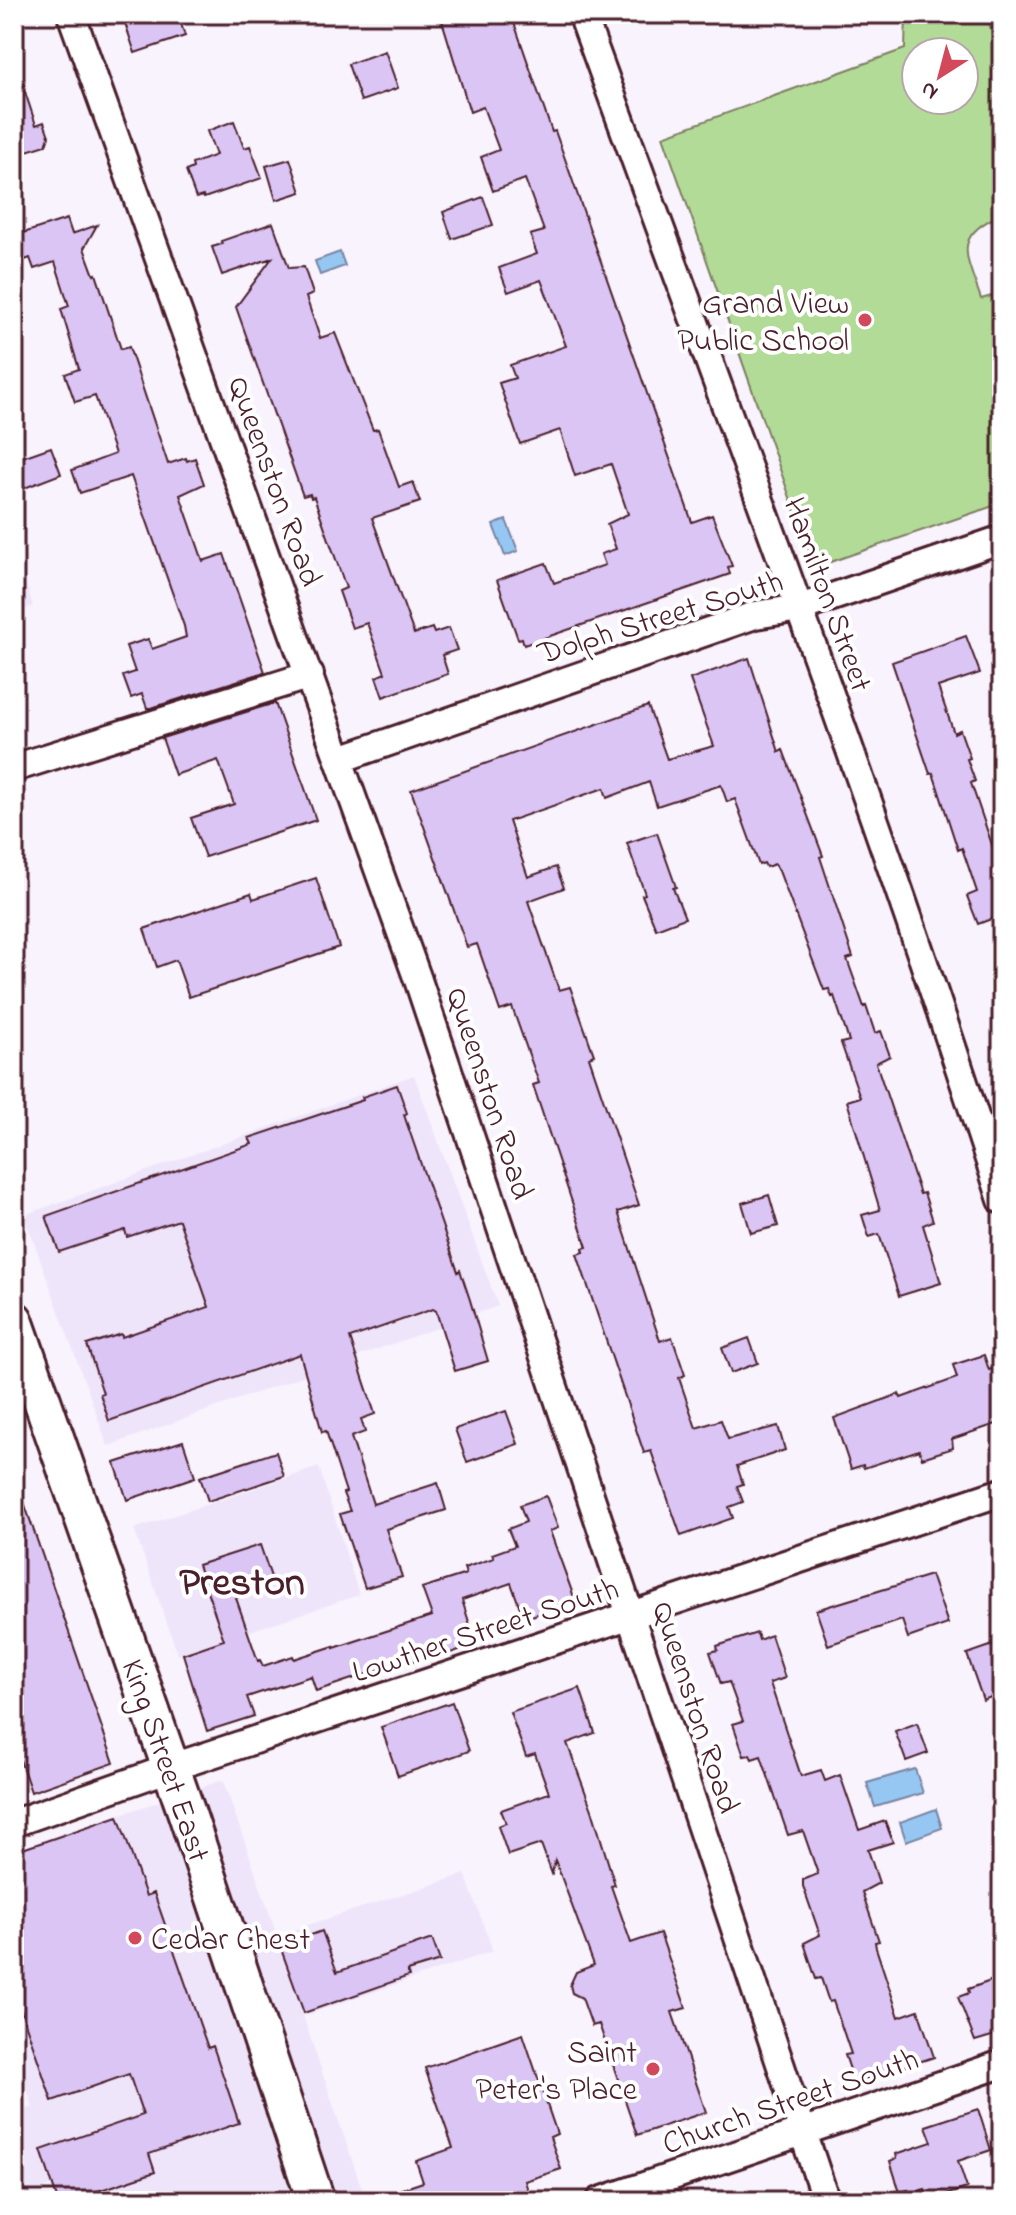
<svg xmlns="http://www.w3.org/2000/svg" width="1016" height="2215" font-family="'Indie Flower',sans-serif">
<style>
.built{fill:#efe5fb}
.green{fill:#b3db98;stroke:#7e7d62;stroke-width:2;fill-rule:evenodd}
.water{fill:#96c7f2;stroke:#7884a2;stroke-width:2}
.building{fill:#dbc5f5;stroke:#4a1f2b;stroke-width:2}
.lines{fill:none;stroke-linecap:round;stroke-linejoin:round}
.street-casing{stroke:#4a1f2b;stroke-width:32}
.secondary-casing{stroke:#4a1f2b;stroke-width:42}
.street{stroke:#fff;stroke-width:26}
.secondary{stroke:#fff;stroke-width:36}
.poi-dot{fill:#d1495b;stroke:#fff;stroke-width:3}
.labels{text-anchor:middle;stroke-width:8;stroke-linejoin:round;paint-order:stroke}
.poi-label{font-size:32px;fill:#4a1f2b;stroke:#fff;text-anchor:end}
.street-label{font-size:32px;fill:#4a1f2b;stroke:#fff}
.district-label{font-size:40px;font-weight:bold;fill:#4a1f2b;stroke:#fff}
</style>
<rect width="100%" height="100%" fill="#f8f3fd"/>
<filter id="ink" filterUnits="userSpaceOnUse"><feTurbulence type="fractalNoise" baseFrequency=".0125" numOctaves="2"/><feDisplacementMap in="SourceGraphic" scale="16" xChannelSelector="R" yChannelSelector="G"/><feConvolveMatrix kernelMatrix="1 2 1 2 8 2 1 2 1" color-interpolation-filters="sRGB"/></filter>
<g filter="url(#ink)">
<path class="built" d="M 14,543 L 33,606 L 14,613 Z
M 414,1075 L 498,1306 L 108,1446 L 24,1215 Z
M 319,1467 L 359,1595 L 178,1655 L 134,1529 Z
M 223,1780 L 277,1935 L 465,1874 L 493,1951 L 303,2016 L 366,2201 L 58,2201 L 51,2186 L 14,2200 L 14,2114 L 33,2107 L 16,2059 L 14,2059 L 14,1850 Z"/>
<path class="green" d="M 906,14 L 987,14 C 1006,79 1002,147 1002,214 C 951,236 966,255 981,299 L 1002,293 L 1002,336 L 995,339 L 1002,360 L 1002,503 L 819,566 L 813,563 L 663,136 L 905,49 ZM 916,52 L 964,52 L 964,100 L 916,100 Z"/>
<path class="water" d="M 340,252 L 345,266 L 320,275 L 315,261 Z
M 506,520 L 518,551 L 505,556 L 493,525 Z
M 915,1769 L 923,1793 L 875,1807 L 867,1783 Z
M 936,1809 L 942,1828 L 906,1841 L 900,1822 Z"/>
<path class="building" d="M 122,14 L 178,14 L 185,36 L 135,53 Z
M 440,14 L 511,14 L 552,132 L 555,131 L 564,156 L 692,522 L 712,515 L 732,566 L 728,567 L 730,574 L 524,645 L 522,638 L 518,639 L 497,580 L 546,563 L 554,583 L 605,565 L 601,554 L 616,549 L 607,524 L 628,514 L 611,464 L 575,476 L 560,430 L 520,444 L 499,383 L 515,378 L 510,365 L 566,346 L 541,280 L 508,292 L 499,268 L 537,254 L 530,235 L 544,231 L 525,179 L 493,191 L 481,157 L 499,150 L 483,107 L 470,112 Z
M 385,51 L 398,88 L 361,101 L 348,64 Z
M 18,71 L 36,125 L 44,122 L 49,136 L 46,145 L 14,155 L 14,72 Z
M 234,121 L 244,148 L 250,146 L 262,178 L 204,198 L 203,196 L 196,198 L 186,171 L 193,168 L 192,164 L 216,155 L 207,131 Z
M 290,159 L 301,192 L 276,200 L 266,166 Z
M 483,197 L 493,225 L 452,239 L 443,212 Z
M 67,219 L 72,234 L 97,225 L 84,248 L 94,275 L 96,274 L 121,349 L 129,347 L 168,464 L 186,458 L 187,461 L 195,458 L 204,484 L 180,495 L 203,561 L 224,554 L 265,672 L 151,708 L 147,708 L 142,694 L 131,698 L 123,676 L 135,672 L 126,646 L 148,639 L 152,649 L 186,637 L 184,626 L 131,476 L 80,493 L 72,470 L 115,454 L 95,396 L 75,402 L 65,374 L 79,369 L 61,309 L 69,306 L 55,262 L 34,269 L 30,258 L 14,264 L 14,236 Z
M 273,223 L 289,268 L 304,267 L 313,294 L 306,297 L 320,338 L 335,333 L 373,430 L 378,429 L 399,487 L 413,482 L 420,502 L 372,518 L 414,634 L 432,628 L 434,633 L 449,628 L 457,650 L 442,655 L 448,674 L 383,697 L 376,677 L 385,673 L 367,623 L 352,628 L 339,591 L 346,588 L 314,497 L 311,498 L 310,494 L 303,496 L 236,307 L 272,258 L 222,275 L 212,247 L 222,244 L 221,241 Z
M 51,447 L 61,474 L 14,492 L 14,460 Z
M 966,636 L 980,673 L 938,687 L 954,733 L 960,730 L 970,758 L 967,759 L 975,781 L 971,783 L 1002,874 L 1002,915 L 978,924 L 967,896 L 977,892 L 962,848 L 958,850 L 933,773 L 930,774 L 892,662 Z
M 749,658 L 779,752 L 783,750 L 823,856 L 820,857 L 853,957 L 847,959 L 864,1007 L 866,1006 L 875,1033 L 881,1031 L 890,1056 L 876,1063 L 920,1194 L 924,1193 L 933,1221 L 923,1225 L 941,1283 L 899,1296 L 879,1234 L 869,1237 L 862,1215 L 880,1210 L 847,1101 L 860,1097 L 841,1043 L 849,1041 L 834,996 L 832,997 L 829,989 L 824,990 L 779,871 L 775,864 L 766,867 L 764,863 L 759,865 L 735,799 L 727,802 L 721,785 L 657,806 L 649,782 L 607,798 L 604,788 L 509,821 L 528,877 L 556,867 L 564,888 L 528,901 L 559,990 L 570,987 L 594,1055 L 589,1057 L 639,1205 L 618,1212 L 660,1341 L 672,1337 L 685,1375 L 679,1378 L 696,1428 L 721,1420 L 728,1439 L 778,1426 L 785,1450 L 737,1466 L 743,1484 L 737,1486 L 743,1502 L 729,1507 L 733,1518 L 681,1536 L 651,1451 L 644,1453 L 577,1254 L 584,1252 L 583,1248 L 587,1247 L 533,1085 L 539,1083 L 512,1007 L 500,1011 L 477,944 L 467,947 L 411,790 L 648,706 L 667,759 L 714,746 L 690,679 Z
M 275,703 L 316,820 L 205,857 L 191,818 L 234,804 L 218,760 L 175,775 L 162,738 Z
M 657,833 L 676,887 L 673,888 L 685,918 L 656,929 L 642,895 L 645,894 L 627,843 Z
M 316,878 L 339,947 L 189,997 L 176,960 L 157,967 L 144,929 L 251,893 L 253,899 Z
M 397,1085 L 407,1113 L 404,1115 L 458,1272 L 460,1270 L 470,1300 L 488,1361 L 455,1371 L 436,1311 L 433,1309 L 350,1338 L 375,1414 L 361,1419 L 365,1432 L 351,1437 L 373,1504 L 438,1483 L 446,1510 L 386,1529 L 402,1577 L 365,1588 L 340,1514 L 350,1511 L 343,1493 L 346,1492 L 326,1431 L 322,1432 L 300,1354 L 109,1421 L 100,1394 L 103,1393 L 87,1345 L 121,1334 L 122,1337 L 209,1307 L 179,1220 L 127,1237 L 125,1230 L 59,1252 L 46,1216 L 252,1144 L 249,1138 L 363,1100 L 362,1097 Z
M 769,1195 L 778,1226 L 751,1233 L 742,1203 Z
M 749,1338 L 758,1363 L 731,1373 L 722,1348 Z
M 984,1355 L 989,1370 L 998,1367 L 1002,1379 L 1002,1422 L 952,1439 L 953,1448 L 922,1458 L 919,1450 L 864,1468 L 863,1465 L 851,1469 L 834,1418 L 899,1394 L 901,1398 L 957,1378 L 953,1365 Z
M 506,1411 L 518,1444 L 467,1462 L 455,1429 Z
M 183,1441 L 195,1477 L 127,1500 L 115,1463 Z
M 276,1452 L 284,1476 L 208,1501 L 200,1477 Z
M 17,1482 L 114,1763 L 31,1792 L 14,1743 L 14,1483 Z
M 546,1496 L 558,1528 L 550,1531 L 575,1600 L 524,1619 L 511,1583 L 462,1600 L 476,1644 L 445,1655 L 444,1651 L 401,1665 L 400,1663 L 316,1691 L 311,1676 L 247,1697 L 254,1716 L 207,1731 L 183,1654 L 224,1640 L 198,1565 L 260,1545 L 273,1583 L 236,1598 L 258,1661 L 260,1660 L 263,1666 L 293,1656 L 294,1659 L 334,1646 L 334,1648 L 432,1616 L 422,1588 L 466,1574 L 464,1568 L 494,1558 L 492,1554 L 515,1546 L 508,1529 L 526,1522 L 520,1505 Z
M 931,1575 L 948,1624 L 908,1638 L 902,1620 L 828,1645 L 816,1610 Z
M 757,1633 L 759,1640 L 771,1635 L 785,1678 L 770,1683 L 801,1776 L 821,1770 L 825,1781 L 840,1775 L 859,1830 L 885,1821 L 893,1842 L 868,1850 L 879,1883 L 862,1892 L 879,1941 L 875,1942 L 876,1948 L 899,2017 L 918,2010 L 934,2057 L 860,2081 L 854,2081 L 845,2055 L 851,2054 L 833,2001 L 829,2002 L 821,1978 L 816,1979 L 804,1943 L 820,1935 L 803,1886 L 803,1880 L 818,1874 L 803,1831 L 788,1835 L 761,1756 L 752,1759 L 750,1755 L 744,1756 L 733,1724 L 743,1721 L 729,1682 L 721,1684 L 710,1652 L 718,1650 L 717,1646 Z
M 1002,1642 L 1002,1693 L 983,1700 L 967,1654 Z
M 580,1688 L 595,1733 L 567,1743 L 592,1810 L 615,1885 L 611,1886 L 631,1943 L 660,1933 L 686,2008 L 672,2012 L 706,2112 L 637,2135 L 599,2024 L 592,2026 L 582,1998 L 572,1993 L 570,1985 L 576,1972 L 594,1965 L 555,1860 L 552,1874 L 541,1844 L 508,1855 L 498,1826 L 506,1823 L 501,1810 L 549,1793 L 535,1754 L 526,1757 L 510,1712 Z
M 452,1702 L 469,1751 L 398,1776 L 381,1727 Z
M 917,1723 L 928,1753 L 906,1761 L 895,1731 Z
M 118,1816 L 146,1896 L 154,1893 L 208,2048 L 213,2046 L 239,2123 L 149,2154 L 155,2172 L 68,2201 L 58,2201 L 41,2150 L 143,2115 L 129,2074 L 52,2101 L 14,1990 L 14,1852 Z
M 322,1931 L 337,1972 L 432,1939 L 440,1961 L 407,1971 L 409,1976 L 304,2013 L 280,1946 Z
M 1002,1977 L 1002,2033 L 975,2041 L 958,1997 L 969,1993 L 968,1989 Z
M 523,2034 L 557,2134 L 550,2137 L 561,2169 L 525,2181 L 529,2194 L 508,2201 L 378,2201 L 378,2197 L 423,2182 L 416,2161 L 453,2148 L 425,2068 Z
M 978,2109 L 991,2150 L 958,2161 L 967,2188 L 929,2200 L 925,2189 L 909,2194 L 908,2190 L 900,2192 L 890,2161 L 897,2158 L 896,2154 L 932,2142 L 926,2126 Z"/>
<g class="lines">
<defs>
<path id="street" d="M 71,14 L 418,980 L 826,2201
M 582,14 C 725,408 875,800 1002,1200
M 340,759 L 755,615 L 800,608 L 1002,539
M 14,768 L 310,675
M 14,1823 L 170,1768 L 1002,1492
M 600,2201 L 1002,2064"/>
<path id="secondary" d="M 14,1320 L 186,1811 L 316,2201"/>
</defs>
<use href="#street" class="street-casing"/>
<use href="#secondary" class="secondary-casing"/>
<use href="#street" class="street"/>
<use href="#secondary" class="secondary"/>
</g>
</g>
<g class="poi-dot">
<circle cx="865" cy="320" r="8"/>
<circle cx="135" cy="1938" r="8"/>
<circle cx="653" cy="2069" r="8"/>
</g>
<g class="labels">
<g class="poi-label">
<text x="849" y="313">Grand View<tspan x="849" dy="37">Public School</tspan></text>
<text x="151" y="1949" text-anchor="start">Cedar Chest</text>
<text x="637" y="2062">Saint<tspan x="637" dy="37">Peter's Place</tspan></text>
</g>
<g class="street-label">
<text transform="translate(276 481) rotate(70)" y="11">Queenston Road</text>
<text transform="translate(829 594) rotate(70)" y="11">Hamilton Street</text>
<text transform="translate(660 616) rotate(-17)" y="11">Dolph Street South</text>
<text transform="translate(491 1093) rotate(72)" y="11">Queenston Road</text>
<text transform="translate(485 1629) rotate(-18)" y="11">Lowther Street South</text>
<text transform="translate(697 1707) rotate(72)" y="11">Queenston Road</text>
<text transform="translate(167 1760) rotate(71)" y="11">King Street East</text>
<text transform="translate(790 2100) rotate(-19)" y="11">Church Street South</text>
</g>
<g class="district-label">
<text x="242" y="1594">Preston</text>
</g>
</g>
<rect width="1016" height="2215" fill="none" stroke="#fff" stroke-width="48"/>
<rect x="24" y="24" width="968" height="2167" fill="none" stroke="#4a1f2b" stroke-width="3" filter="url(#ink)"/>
<g transform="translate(940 76) rotate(216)"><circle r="38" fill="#ffffff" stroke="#b7a5aa" stroke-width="2"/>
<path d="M0-6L14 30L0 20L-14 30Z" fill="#d1495b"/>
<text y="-12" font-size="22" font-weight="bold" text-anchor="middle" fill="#4a1f2b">N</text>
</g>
</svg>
